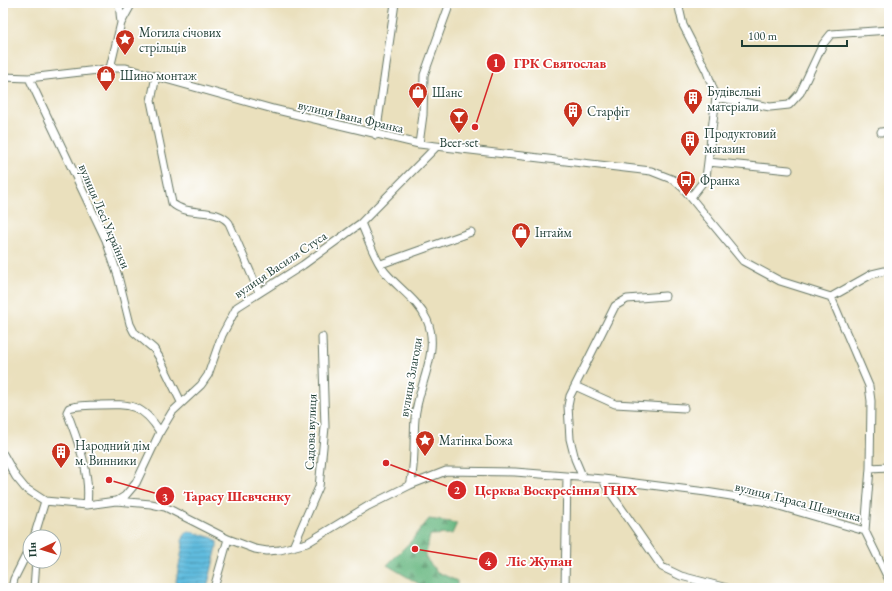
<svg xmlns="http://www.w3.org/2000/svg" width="892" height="591" font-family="'EB Garamond',serif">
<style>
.forest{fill:url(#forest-firs);stroke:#447a5b}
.water{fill:url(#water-rules);stroke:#407c89}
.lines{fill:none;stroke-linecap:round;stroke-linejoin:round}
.minor-casing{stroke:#667664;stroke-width:9}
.minor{stroke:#fff;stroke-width:7}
.labels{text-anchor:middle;stroke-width:3.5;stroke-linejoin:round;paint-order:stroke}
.poi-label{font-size:13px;fill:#1f3d34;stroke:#fff;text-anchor:start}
.street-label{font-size:13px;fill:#1f3d34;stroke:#fff}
.leader{fill:none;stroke:#d62828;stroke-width:1.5}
.callout-dot{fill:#d62828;stroke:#fff;stroke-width:1.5}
.mark-label{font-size:12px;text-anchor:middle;font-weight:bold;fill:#fff}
.callout-label{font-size:14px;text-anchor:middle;font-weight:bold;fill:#d62828;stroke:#fff;stroke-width:3.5;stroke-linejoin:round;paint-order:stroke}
</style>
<defs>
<pattern id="forest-firs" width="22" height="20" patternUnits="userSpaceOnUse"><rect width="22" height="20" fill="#69b882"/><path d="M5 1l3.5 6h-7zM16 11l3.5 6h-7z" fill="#56976b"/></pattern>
<pattern id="water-rules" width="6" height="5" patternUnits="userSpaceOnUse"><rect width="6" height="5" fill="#60bcde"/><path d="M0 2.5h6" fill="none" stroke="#4f9ab5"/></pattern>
</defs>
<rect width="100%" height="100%" fill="#fff"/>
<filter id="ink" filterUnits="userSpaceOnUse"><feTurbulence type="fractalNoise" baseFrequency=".025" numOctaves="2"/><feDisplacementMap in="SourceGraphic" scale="8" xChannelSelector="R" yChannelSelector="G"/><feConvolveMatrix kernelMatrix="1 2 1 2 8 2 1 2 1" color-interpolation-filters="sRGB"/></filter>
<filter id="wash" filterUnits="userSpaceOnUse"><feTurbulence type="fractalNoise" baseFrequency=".012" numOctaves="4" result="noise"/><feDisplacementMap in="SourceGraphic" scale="16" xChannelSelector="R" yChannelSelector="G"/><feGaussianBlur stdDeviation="0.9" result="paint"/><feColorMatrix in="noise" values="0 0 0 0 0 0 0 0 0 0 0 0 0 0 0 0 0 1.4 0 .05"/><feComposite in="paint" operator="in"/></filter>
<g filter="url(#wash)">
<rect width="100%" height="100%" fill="#eae0bd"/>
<path class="forest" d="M 429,519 L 457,523 L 452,534 L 430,535 L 425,557 L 437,572 L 457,581 L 457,588 L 426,588 L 387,565 L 412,540 Z"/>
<path class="water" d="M 189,531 L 213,538 L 217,541 L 217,547 L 207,588 L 177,588 L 176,581 L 183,545 L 182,541 L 185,534 Z"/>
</g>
<g filter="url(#ink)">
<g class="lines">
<defs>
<path id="minor" d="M 119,3 L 121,23
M 678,3 L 683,25 L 707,72 L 716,97 L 706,178 L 691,197
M 110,68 L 121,23 L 132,3
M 156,76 L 151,101 L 172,203 C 188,218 215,206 229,223 L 259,292
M 3,77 L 29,78 L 115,68 L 126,68 L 273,109 L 419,144 L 651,171 L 674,180 L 683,188 L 743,261 L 780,281 L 831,297 L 872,274 L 889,270
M 29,78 L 106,240 L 118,276 L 130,324 L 134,332 L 154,349 L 159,357 L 181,402
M 716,97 L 770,107 L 789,105 L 800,93 L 823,44 L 831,34 L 889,30
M 881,132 L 889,131
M 376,135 L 395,3
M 419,144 L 423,115 L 424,75 L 450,3
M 708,162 L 789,170
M 361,223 C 368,238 374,259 385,272 C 399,289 418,300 427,320 C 441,352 417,387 415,419 C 413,441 416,464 410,485
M 381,264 L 471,232
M 831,297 L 869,386 L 871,401 L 870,468 L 865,531 L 889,580
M 575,386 L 615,404 L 684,408
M 3,454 L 16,477 L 25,488 L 45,501 L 87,505 L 116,501 L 151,504 L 165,507 L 228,539 L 255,549 L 267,551 L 280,550 L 307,543 L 368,506 L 410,485 L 446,471 L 515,472 L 603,479 L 706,492 L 762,501 L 865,531
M 870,468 L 889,467
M 583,478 L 575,459 L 570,439 L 568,406 L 570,396 L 615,306 L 627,299 L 665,296
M 603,479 L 606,486 L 662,567 L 681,576 L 727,588
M 117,501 L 125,496 L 136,483 L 160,432 L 172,412 L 201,385 L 208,375 L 222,335 L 237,307 L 303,265 L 361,223 L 436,147
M 87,505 C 91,473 78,442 67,412 L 69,408 C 79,405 90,405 100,405 C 130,404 143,404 160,432
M 34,537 L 45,501
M 293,547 L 319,487 L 325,427 L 322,337
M 12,588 L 14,579 L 30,547
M 34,588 L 36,561
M 214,588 L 228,539
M 565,588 L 567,477"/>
</defs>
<use href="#minor" class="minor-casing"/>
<use href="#minor" class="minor"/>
</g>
</g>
<defs>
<symbol id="sight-pin" viewBox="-11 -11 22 30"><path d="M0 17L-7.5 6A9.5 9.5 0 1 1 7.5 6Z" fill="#c8321e" stroke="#fff"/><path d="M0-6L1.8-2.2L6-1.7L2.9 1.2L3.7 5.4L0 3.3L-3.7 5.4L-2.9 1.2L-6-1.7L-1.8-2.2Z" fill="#fff"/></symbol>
<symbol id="shop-pin" viewBox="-11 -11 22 30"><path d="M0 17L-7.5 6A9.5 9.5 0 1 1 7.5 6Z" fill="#c8321e" stroke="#fff"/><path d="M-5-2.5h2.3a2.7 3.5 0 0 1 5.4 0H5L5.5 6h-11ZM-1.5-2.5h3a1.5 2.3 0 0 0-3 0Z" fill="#fff"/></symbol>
<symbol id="building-pin" viewBox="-11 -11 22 30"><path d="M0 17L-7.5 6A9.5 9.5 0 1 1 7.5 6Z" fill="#c8321e" stroke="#fff"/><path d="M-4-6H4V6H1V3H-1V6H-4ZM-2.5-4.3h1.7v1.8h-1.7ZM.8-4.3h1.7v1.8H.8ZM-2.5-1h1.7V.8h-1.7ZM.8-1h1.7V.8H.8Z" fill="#fff"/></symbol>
<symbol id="bar-pin" viewBox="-11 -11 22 30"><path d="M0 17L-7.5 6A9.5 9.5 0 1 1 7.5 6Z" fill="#c8321e" stroke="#fff"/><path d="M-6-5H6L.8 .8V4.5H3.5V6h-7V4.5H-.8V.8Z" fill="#fff"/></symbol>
<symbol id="bus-pin" viewBox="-11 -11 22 30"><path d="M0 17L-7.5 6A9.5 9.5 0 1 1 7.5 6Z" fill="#c8321e" stroke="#fff"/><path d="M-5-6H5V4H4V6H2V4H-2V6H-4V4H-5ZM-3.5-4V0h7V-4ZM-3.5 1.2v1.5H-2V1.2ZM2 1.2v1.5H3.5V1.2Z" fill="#fff"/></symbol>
</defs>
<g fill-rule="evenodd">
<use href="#sight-pin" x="114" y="28" width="22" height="30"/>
<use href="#shop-pin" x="95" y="64" width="22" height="30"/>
<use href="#shop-pin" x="407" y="81" width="22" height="30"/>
<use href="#building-pin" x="682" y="87" width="22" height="30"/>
<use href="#building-pin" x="562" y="100" width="22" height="30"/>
<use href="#bar-pin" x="448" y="106" width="22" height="30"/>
<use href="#building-pin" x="679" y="129" width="22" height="30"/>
<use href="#bus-pin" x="675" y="169" width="22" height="30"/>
<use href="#shop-pin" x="510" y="221" width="22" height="30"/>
<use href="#sight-pin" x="414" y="429" width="22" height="30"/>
<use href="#building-pin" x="50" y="441" width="22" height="30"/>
</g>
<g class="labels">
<g class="poi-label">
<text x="139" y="37">Могила січових<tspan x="139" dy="15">стрільців</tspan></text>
<text x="120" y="80">Шино монтаж</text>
<text x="707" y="96">Будівельні<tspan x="707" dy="15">матеріали</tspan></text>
<text x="432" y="97">Шанс</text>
<text x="587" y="116">Старфіт</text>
<text x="704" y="138">Продуктовий<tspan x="704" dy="15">магазин</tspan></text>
<text x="459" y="147" text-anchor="middle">Beer-set</text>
<text x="700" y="185">Франка</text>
<text x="535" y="237">Інтайм</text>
<text x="439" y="445">Матінка Божа</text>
<text x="75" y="450">Народний дім<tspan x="75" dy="15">м. Винники</tspan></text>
</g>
<g class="street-label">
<text transform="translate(351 116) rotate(13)" y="5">вулиця Івана Франка</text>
<text transform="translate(105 216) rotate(67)" y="5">вулиця Лесі Українки</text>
<text transform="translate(280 264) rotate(-34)" y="5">вулиця Василя Стуса</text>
<text transform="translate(410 377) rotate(-80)" y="5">вулиця Злагоди</text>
<text transform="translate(310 432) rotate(-88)" y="5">Садова вулиця</text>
<text transform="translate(798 501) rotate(14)" y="5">вулиця Тараса Шевченка</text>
</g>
</g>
<path class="leader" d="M475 127L496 63M386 463L457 490M109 480L165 496M415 549L488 561"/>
<g class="callout-dot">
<circle cx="475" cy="127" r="4"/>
<circle cx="386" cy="463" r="4"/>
<circle cx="109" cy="480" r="4"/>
<circle cx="415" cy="549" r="4"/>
<circle cx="496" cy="63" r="10"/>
<circle cx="457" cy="490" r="10"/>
<circle cx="165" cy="496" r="10"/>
<circle cx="488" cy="561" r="10"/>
</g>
<g class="mark-label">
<text x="496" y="67">1</text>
<text x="457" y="494">2</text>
<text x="165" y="501">3</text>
<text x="488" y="566">4</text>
</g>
<g class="callout-label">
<text x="560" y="68">ГРК Святослав</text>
<text x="556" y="495">Церква Воскресіння ГНІХ</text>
<text x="237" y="501">Тарасу Шевченку</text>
<text x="539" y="566">Ліс Жупан</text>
</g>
<rect width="892" height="591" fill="none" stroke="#fff" stroke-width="16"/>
<g transform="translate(42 549) rotate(266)"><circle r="19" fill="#ffffff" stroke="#a5b1ae"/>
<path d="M0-3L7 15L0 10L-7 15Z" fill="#c8321e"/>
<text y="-6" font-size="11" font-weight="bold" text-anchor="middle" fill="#1f3d34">Пн</text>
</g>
<path d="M742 40v6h105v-6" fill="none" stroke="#1f3d34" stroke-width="2"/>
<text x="748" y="40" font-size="12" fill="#1f3d34" stroke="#ffffff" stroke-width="3" paint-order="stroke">100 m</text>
</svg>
